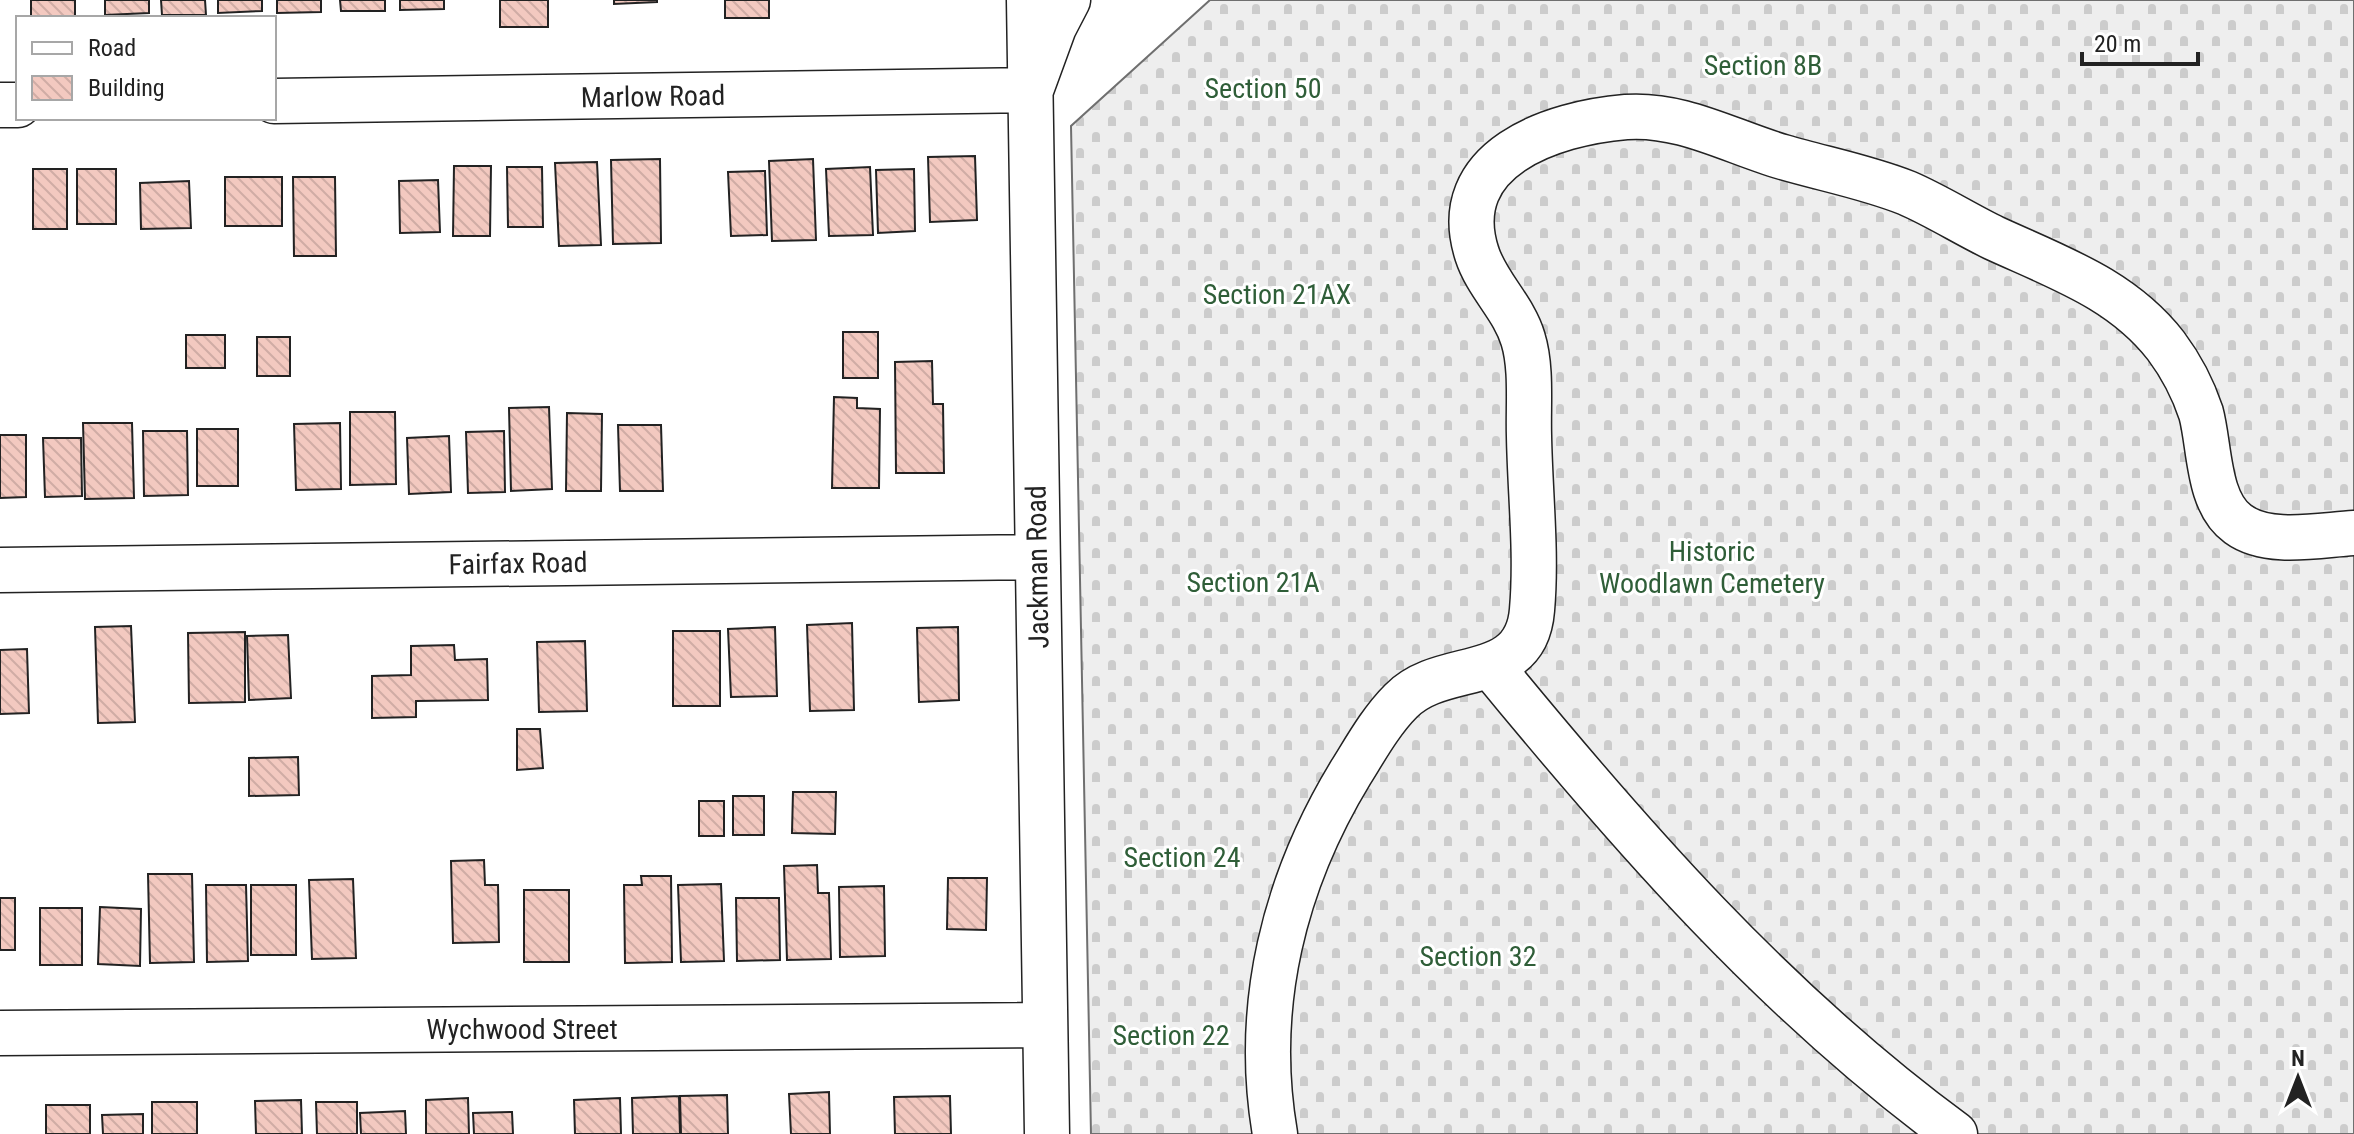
<svg xmlns="http://www.w3.org/2000/svg" width="2354" height="1134" font-family="'Roboto Condensed',sans-serif">
<style>
.cemetery{fill:url(#cemetery-stones);stroke:#6f6f6f;stroke-width:2}
.building{fill:url(#building-back-hatch);stroke:#222;stroke-width:2}
.lines{fill:none;stroke-linecap:round;stroke-linejoin:round}
.minor-casing{stroke:#222;stroke-width:47}
.minor{stroke:#fff;stroke-width:44}
.labels{text-anchor:middle;stroke-width:6;stroke-linejoin:round;paint-order:stroke}
.park-label{font-size:28px;fill:#2f5e38;stroke:#fff}
.street-label{font-size:28px;fill:#222;stroke:#fff}
</style>
<defs>
<pattern id="cemetery-stones" width="16" height="16" patternUnits="userSpaceOnUse" patternTransform="scale(2)"><rect width="16" height="16" fill="#eee"/><path d="M2 7V4a2 2 0 0 1 4 0v3zM10 15v-3a2 2 0 0 1 4 0v3z" fill="#ccc"/></pattern>
<pattern id="building-back-hatch" width="6" height="6" patternUnits="userSpaceOnUse" patternTransform="scale(2)"><rect width="6" height="6" fill="#f3c9c0"/><path d="M-1 5l2 2M0 0l6 6M5-1l2 2" fill="none" stroke="#d0aca5"/></pattern>
</defs>
<rect width="100%" height="100%" fill="#fff"/>
<path class="cemetery" d="M 1210,0 L 2354,0 L 2354,1134 L 1091,1134 L 1071,126 Z"/>
<path class="building" d="M 31,0 L 75,0 L 75,18 L 31,18 Z
M 105,0 L 149,0 L 149,13 L 105,15 Z
M 161,0 L 205,0 L 206,15 L 162,15 Z
M 218,0 L 262,0 L 262,11 L 218,13 Z
M 277,0 L 321,0 L 321,12 L 277,13 Z
M 340,0 L 385,0 L 385,11 L 341,11 Z
M 400,0 L 444,0 L 444,9 L 400,10 Z
M 500,0 L 548,0 L 548,27 L 500,27 Z
M 614,0 L 657,0 L 657,2 L 614,4 Z
M 725,0 L 769,0 L 769,18 L 725,18 Z
M 975,156 L 977,220 L 930,222 L 928,157 Z
M 660,159 L 661,243 L 613,244 L 611,160 Z
M 813,159 L 816,240 L 772,241 L 769,161 Z
M 597,162 L 601,245 L 559,246 L 555,163 Z
M 454,166 L 491,166 L 490,236 L 453,236 Z
M 507,167 L 542,167 L 543,227 L 508,227 Z
M 870,167 L 873,235 L 829,236 L 826,169 Z
M 33,169 L 67,169 L 67,229 L 33,229 Z
M 77,169 L 116,169 L 116,224 L 77,224 Z
M 914,169 L 915,231 L 878,233 L 876,170 Z
M 765,171 L 767,235 L 731,236 L 728,172 Z
M 225,177 L 282,177 L 282,226 L 225,226 Z
M 293,177 L 335,177 L 336,256 L 294,256 Z
M 438,180 L 440,232 L 400,233 L 399,181 Z
M 189,181 L 191,228 L 141,229 L 140,183 Z
M 843,332 L 878,332 L 878,378 L 843,378 Z
M 186,335 L 225,335 L 225,368 L 186,368 Z
M 257,337 L 290,337 L 290,376 L 257,376 Z
M 932,361 L 933,404 L 943,404 L 944,473 L 896,473 L 895,362 Z
M 834,397 L 857,398 L 857,408 L 880,409 L 879,488 L 832,488 Z
M 549,407 L 552,489 L 511,491 L 509,408 Z
M 350,412 L 395,412 L 396,484 L 350,485 Z
M 567,413 L 602,414 L 601,491 L 566,491 Z
M 83,423 L 132,423 L 134,498 L 85,499 Z
M 340,423 L 341,489 L 296,490 L 294,424 Z
M 618,425 L 661,425 L 663,491 L 620,491 Z
M 197,429 L 238,429 L 238,486 L 197,486 Z
M 143,431 L 187,431 L 188,495 L 144,496 Z
M 504,431 L 505,492 L 468,493 L 466,432 Z
M 0,435 L 26,435 L 26,497 L 0,498 Z
M 449,436 L 451,492 L 409,494 L 407,438 Z
M 43,438 L 81,438 L 82,496 L 45,497 Z
M 852,623 L 854,710 L 810,711 L 807,625 Z
M 131,626 L 135,722 L 98,723 L 95,627 Z
M 775,627 L 777,696 L 731,697 L 728,629 Z
M 958,627 L 959,700 L 919,702 L 917,628 Z
M 673,631 L 720,631 L 720,706 L 673,706 Z
M 245,632 L 245,702 L 189,703 L 188,633 Z
M 288,635 L 291,698 L 249,700 L 247,636 Z
M 585,641 L 587,711 L 539,712 L 537,642 Z
M 454,645 L 455,660 L 487,659 L 488,700 L 416,701 L 416,717 L 372,718 L 372,676 L 411,675 L 411,646 Z
M 27,649 L 29,713 L 0,714 L 0,650 Z
M 517,729 L 540,729 L 543,768 L 517,770 Z
M 298,757 L 299,795 L 249,796 L 249,758 Z
M 793,792 L 836,792 L 835,834 L 792,833 Z
M 733,796 L 764,796 L 764,835 L 733,835 Z
M 699,801 L 724,801 L 724,836 L 699,836 Z
M 484,860 L 485,885 L 498,885 L 499,942 L 453,943 L 451,861 Z
M 817,865 L 818,893 L 829,893 L 831,959 L 787,960 L 784,866 Z
M 148,874 L 192,874 L 194,962 L 150,963 Z
M 641,876 L 671,876 L 672,962 L 625,963 L 624,885 L 642,885 Z
M 948,878 L 987,878 L 986,930 L 947,929 Z
M 353,879 L 356,958 L 312,959 L 309,880 Z
M 721,884 L 724,961 L 681,962 L 678,885 Z
M 206,885 L 246,885 L 248,961 L 207,962 Z
M 251,885 L 296,885 L 296,955 L 251,955 Z
M 884,886 L 885,956 L 840,957 L 839,887 Z
M 524,890 L 569,890 L 569,962 L 524,962 Z
M 0,898 L 15,898 L 15,950 L 0,950 Z
M 736,898 L 779,898 L 780,960 L 737,961 Z
M 100,907 L 141,909 L 140,966 L 98,964 Z
M 40,908 L 82,908 L 82,965 L 40,965 Z
M 829,1092 L 830,1134 L 791,1134 L 789,1094 Z
M 727,1095 L 728,1134 L 681,1134 L 680,1096 Z
M 679,1096 L 680,1134 L 633,1134 L 632,1098 Z
M 950,1096 L 951,1134 L 895,1134 L 894,1097 Z
M 468,1098 L 469,1134 L 426,1134 L 426,1100 Z
M 620,1098 L 621,1134 L 575,1134 L 574,1100 Z
M 301,1100 L 302,1134 L 256,1134 L 255,1101 Z
M 152,1102 L 197,1102 L 197,1134 L 152,1134 Z
M 316,1102 L 357,1102 L 357,1134 L 317,1134 Z
M 46,1105 L 90,1105 L 90,1134 L 46,1134 Z
M 405,1111 L 406,1134 L 361,1134 L 360,1113 Z
M 512,1112 L 513,1134 L 474,1134 L 473,1113 Z
M 143,1114 L 143,1134 L 103,1134 L 102,1115 Z"/>
<g class="lines">
<defs>
<path id="minor" d="M 1029,0 L 1047,1134
M 274,101 L 1031,90 L 1054,27 L 1068,0
M 0,105 L 18,105
M 0,570 L 1037,557
M 1490,665 C 1631,837 1775,1002 1955,1134
M 0,1033 L 1045,1025
M 1275,1134 C 1253,1006 1284,882 1351,772 C 1366,748 1381,721 1401,701 C 1443,658 1526,687 1532,610 C 1537,553 1530,493 1529,436 C 1528,406 1532,368 1523,339 C 1514,308 1487,285 1477,254 C 1446,158 1553,123 1626,117 C 1682,113 1731,142 1783,157 C 1824,169 1867,177 1907,193 C 1937,206 1965,224 1994,238 C 2057,267 2122,289 2166,346 C 2181,366 2193,389 2201,413 C 2210,446 2207,502 2238,524 C 2268,546 2319,535 2354,533"/>
</defs>
<use href="#minor" class="minor-casing"/>
<use href="#minor" class="minor"/>
</g>
<g class="labels">
<g class="park-label">
<text x="1763" y="75">Section 8B</text>
<text x="1263" y="98">Section 50</text>
<text x="1277" y="304">Section 21AX</text>
<text x="1712" y="561">Historic<tspan x="1712" dy="32">Woodlawn Cemetery</tspan></text>
<text x="1253" y="592">Section 21A</text>
<text x="1182" y="867">Section 24</text>
<text x="1478" y="966">Section 32</text>
<text x="1171" y="1045">Section 22</text>
</g>
<g class="street-label">
<text transform="translate(653 96) rotate(-1)" y="10">Marlow Road</text>
<text transform="translate(518 563) rotate(-1)" y="10">Fairfax Road</text>
<text transform="translate(1037 567) rotate(-91)" y="10">Jackman Road</text>
<text x="522" y="1039">Wychwood Street</text>
</g>
</g>
<rect x="16" y="16" width="260" height="104" fill="#ffffff" stroke="#a7a7a7" stroke-width="2"/>
<rect x="32" y="42" width="40" height="12" fill="#ffffff" stroke="#a7a7a7" stroke-width="2"/>
<text x="88" y="56" font-size="24" fill="#222222">Road</text>
<rect x="32" y="76" width="40" height="24" fill="url(#building-back-hatch)" stroke="#a7a7a7" stroke-width="2"/>
<text x="88" y="96" font-size="24" fill="#222222">Building</text>
<g transform="translate(2298 1078)" stroke="#ffffff" stroke-width="6" paint-order="stroke">
<path d="M0-6L14 30L0 20L-14 30Z" fill="#222222"/>
<text y="-12" font-size="22" font-weight="bold" text-anchor="middle" fill="#222222">N</text>
</g>
<path d="M2082 52v12h116v-12" fill="none" stroke="#222222" stroke-width="4"/>
<text x="2094" y="52" font-size="24" fill="#222222" stroke="#ffffff" stroke-width="6" paint-order="stroke">20 m</text>
</svg>
